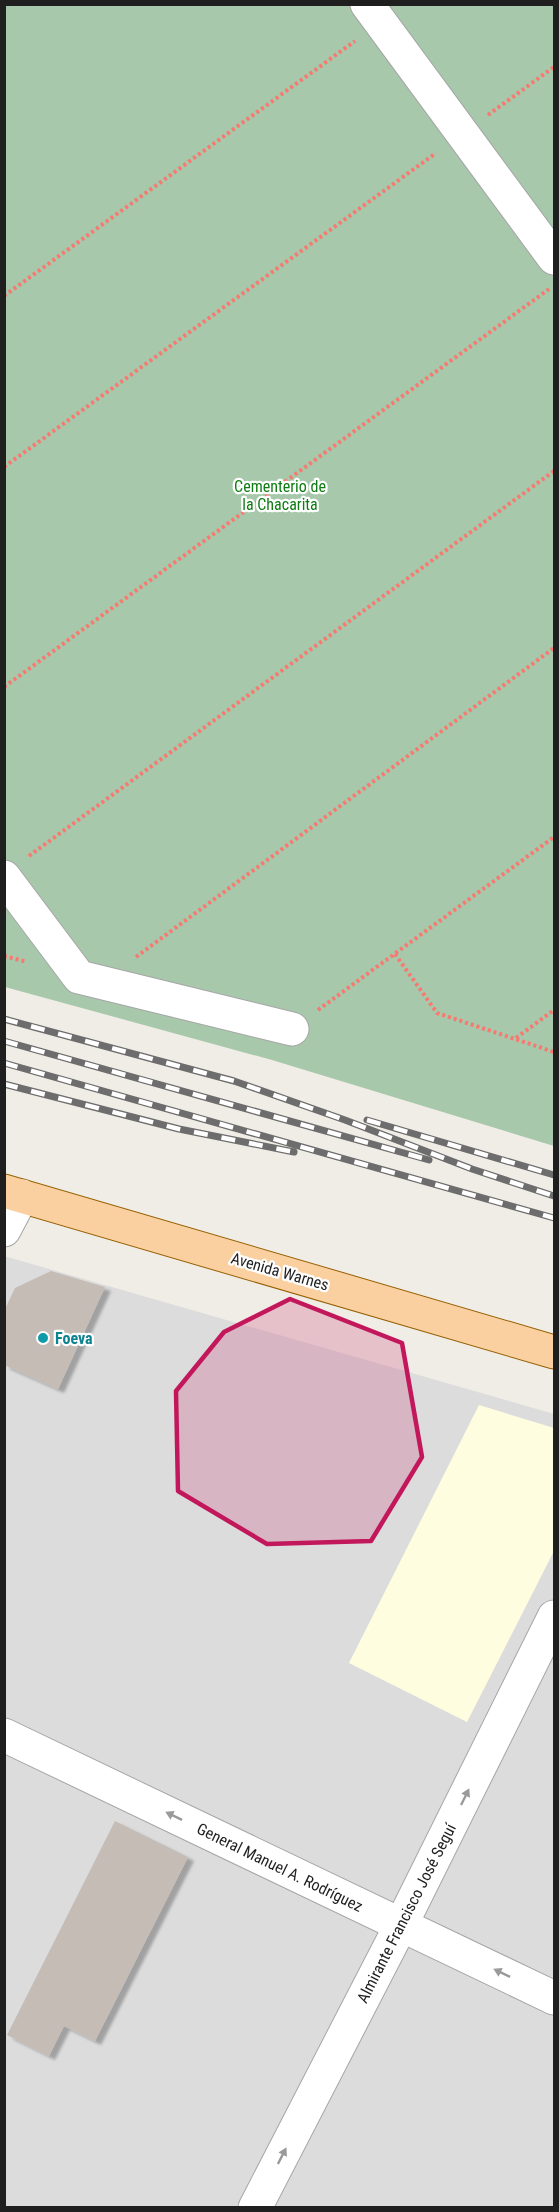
<svg xmlns="http://www.w3.org/2000/svg" width="559" height="2212" font-family="'Roboto Condensed',sans-serif">
<style>
.residential{fill:#dddcdc}
.education{fill:#fefde0}
.cemetery{fill:#a7c8ab}
.building{fill:#c4bcb5;filter:url(#shadow)}
.lines{fill:none;stroke-linecap:round;stroke-linejoin:round}
.minor-casing{stroke:#a6a6a6;stroke-width:35}
.major-casing{stroke:#976103;stroke-width:35}
.path{stroke:#f77970;stroke-width:4;stroke-dasharray:3 3;stroke-linecap:butt}
.minor{stroke:#fff;stroke-width:33}
.major{stroke:#fad0a1;stroke-width:33}
.rail-casing{stroke:#6d6d6d;stroke-width:7}
.rail{stroke:#fff;stroke-width:4.5;stroke-dasharray:14;stroke-linecap:butt}
.oneway{fill:#9a9a9a}
.marked{fill:#c2185b;fill-opacity:0.2;stroke:#c2185b;stroke-width:4.5;stroke-linejoin:round}
.culture-dot{fill:#0f9aa8;stroke:#fff;stroke-width:2}
.labels{text-anchor:middle;stroke-width:4.5;stroke-linejoin:round;paint-order:stroke}
.park-label{font-size:16px;fill:#0e7c13;stroke:#fff}
.street-label{font-size:16px;fill:#1f1f1f;stroke:#fff}
.culture-label{font-size:16px;font-weight:bold;fill:#0d838f;stroke:#fff;text-anchor:start}
</style>
<defs>
<filter id="shadow"><feDropShadow dx="6" dy="4" stdDeviation="1.5" flood-color="#0004"/></filter>
</defs>
<rect width="100%" height="100%" fill="#f0ece6"/>
<path class="residential" d="M 4,1256 L 554,1414 L 554,2207 L 5,2207 Z"/>
<path class="education" d="M 479,1405 L 554,1428 L 554,1551 L 467,1722 L 349,1663 Z"/>
<path class="cemetery" d="M 4,5 L 554,5 L 554,1146 L 272,1060 L 5,987 Z"/>
<path class="building" d="M 51,1271 L 105,1287 L 58,1389 L 4,1365 L 4,1311 L 15,1288 Z
M 115,1821 L 188,1857 L 95,2041 L 64,2026 L 49,2056 L 7,2035 Z"/>
<g class="lines">
<defs>
<path id="minor" d="M 367,4 L 554,258
M 4,877 L 79,977 L 292,1029
M 4,1230 L 22,1196
M 4,1735 L 554,1998
M 255,2208 L 401,1925 L 554,1617"/>
<path id="major" d="M 4,1191 L 554,1352"/>
</defs>
<use href="#minor" class="minor-casing"/>
<use href="#major" class="major-casing"/>
<path class="path" d="M 488,115 L 554,67
M 4,296 L 355,41
M 4,467 L 436,153
M 4,687 L 549,289
M 29,856 L 554,471
M 395,954 L 437,1013 L 554,1052
M 4,956 L 27,962
M 136,957 L 554,648
M 318,1010 L 554,837
M 516,1038 L 554,1010"/>
<use href="#minor" class="minor"/>
<use href="#major" class="major"/>
<defs>
<path id="rail" d="M 4,1019 L 234,1081 L 345,1120 L 472,1169 L 554,1196
M 4,1041 L 429,1160
M 4,1063 L 554,1218
M 4,1084 L 179,1129 L 294,1152
M 367,1120 L 554,1175"/>
</defs>
<use href="#rail" class="rail-casing"/>
<use href="#rail" class="rail"/>
</g>
<defs><path id="oneway-solid" d="M-6-.8H1V-3.2L6.5 0L1 3.2V.8H-6Z" transform="scale(1.5)"/></defs>
<g class="oneway">
<use href="#oneway-solid" transform="translate(465 1797) rotate(-64)"/>
<use href="#oneway-solid" transform="translate(174 1816) rotate(-154)"/>
<use href="#oneway-solid" transform="translate(502 1973) rotate(-154)"/>
<use href="#oneway-solid" transform="translate(282 2156) rotate(-63)"/>
</g>
<path class="marked" d="M 290,1299 L 402,1343 L 422,1457 L 371,1541 L 267,1544 L 178,1491 L 176,1391 L 224,1332 Z"/>
<circle class="culture-dot" cx="43" cy="1338" r="6"/>
<g class="labels">
<g class="park-label">
<text x="280" y="492">Cementerio de<tspan x="280" dy="18">la Chacarita</tspan></text>
</g>
<g class="street-label">
<text transform="translate(280 1271) rotate(16)" y="6">Avenida Warnes</text>
<text transform="translate(280 1867) rotate(26)" y="6">General Manuel A. Rodríguez</text>
<text transform="translate(406 1913) rotate(-63)" y="6">Almirante Francisco José Seguí</text>
</g>
<g class="culture-label">
<text x="55" y="1344">Foeva</text>
</g>
</g>
<rect width="559" height="2212" fill="none" stroke="#1f1f1f" stroke-width="12"/>
</svg>
